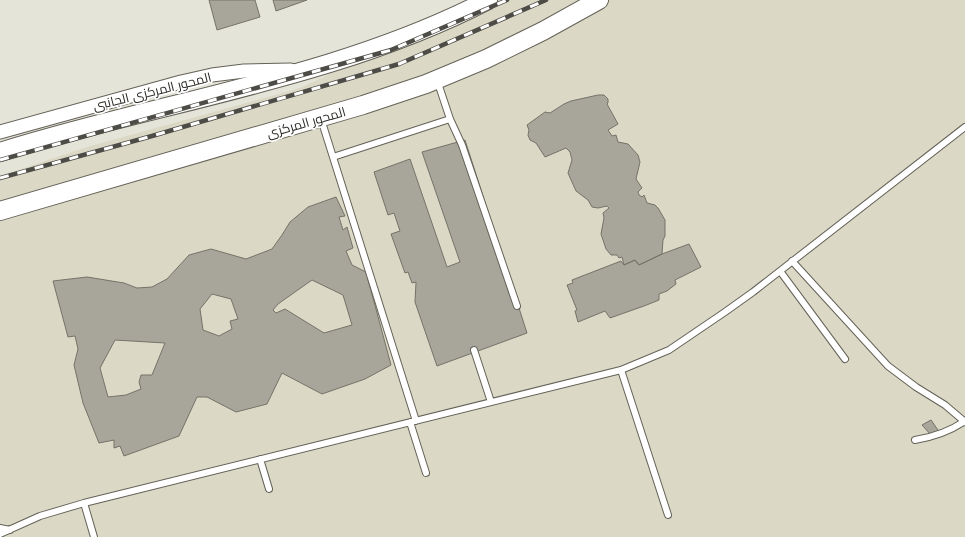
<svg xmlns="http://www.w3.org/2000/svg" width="965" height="537" font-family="'Noto Sans',Cairo,sans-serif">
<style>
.built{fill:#dbd8c5}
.building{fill:#a8a69b;stroke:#757369;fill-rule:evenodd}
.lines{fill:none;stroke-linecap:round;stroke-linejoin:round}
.service-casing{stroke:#646258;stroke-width:8}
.minor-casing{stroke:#646258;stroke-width:15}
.secondary-casing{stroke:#646258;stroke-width:20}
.service{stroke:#fff;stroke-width:6}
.minor{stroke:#fff;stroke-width:13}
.secondary{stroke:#fff;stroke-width:18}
.rail-casing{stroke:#4d4c46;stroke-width:4.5}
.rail{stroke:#fff;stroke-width:3;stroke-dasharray:9;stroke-linecap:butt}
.labels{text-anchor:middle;stroke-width:3.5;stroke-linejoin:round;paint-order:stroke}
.street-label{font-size:13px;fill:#2c2b27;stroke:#fff}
</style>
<rect width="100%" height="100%" fill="#e5e4d8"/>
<path class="built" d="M 476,0 L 965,0 L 965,537 L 0,537 L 0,176 L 87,147 L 300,88 L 404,39 Z"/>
<path class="building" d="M 209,0 L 255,0 L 260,17 L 217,30 Z
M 273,0 L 307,0 L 276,11 Z
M 598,95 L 604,95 L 608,99 L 608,103 L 607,104 L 618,124 L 608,130 L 612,136 L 616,135 L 618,142 L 628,144 L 638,155 L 640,162 L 636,179 L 642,188 L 638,192 L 639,195 L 642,197 L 644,195 L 647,203 L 655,205 L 658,208 L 665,220 L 665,236 L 663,240 L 662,254 L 639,265 L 635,260 L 624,265 L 622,257 L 619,258 L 617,255 L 611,255 L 606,249 L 601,234 L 604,218 L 603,213 L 609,208 L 607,206 L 598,208 L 592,207 L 588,200 L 576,191 L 568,173 L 572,160 L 570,152 L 566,148 L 545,157 L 536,143 L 530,140 L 528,135 L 529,130 L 527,125 L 545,112 L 550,113 L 564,104 L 571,101 Z
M 465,140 L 527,333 L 437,366 L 415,302 L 416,282 L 412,283 L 408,272 L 405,273 L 391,234 L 400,231 L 394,213 L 388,215 L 374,172 L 410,159 L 447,267 L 460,262 L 422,152 Z
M 336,197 L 345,216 L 339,217 L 343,230 L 347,227 L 353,248 L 346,251 L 352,265 L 366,272 L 391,365 L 365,379 L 322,394 L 282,373 L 267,404 L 236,412 L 207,397 L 197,397 L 179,436 L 124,456 L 120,446 L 114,448 L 114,440 L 99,443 L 83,403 L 74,365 L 78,349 L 75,336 L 68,337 L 53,281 L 87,277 L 124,283 L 137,288 L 152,287 L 167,279 L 189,255 L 211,249 L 246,259 L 272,249 L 282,235 L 290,222 L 308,207 ZM 312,280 L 343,295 L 352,325 L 324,333 L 285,309 L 276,313 L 273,310 L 278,304 ZM 212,294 L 231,299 L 238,319 L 230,321 L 232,329 L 219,336 L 203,330 L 200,309 ZM 115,340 L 165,343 L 152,375 L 141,375 L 139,382 L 141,389 L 126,395 L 108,397 L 100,368 Z
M 689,244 L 701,267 L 675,280 L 676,284 L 667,291 L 659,294 L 659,300 L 644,306 L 610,318 L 605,311 L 578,322 L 575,311 L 577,310 L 567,285 L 573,283 L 572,280 L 621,261 L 624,265 L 635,260 L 639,265 L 662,254 Z
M 931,420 L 940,433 L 931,435 L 922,425 Z"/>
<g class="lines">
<defs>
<path id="service" d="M 321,119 L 416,421
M 450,119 L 462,145 L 517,306
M 333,157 L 450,119 L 437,80
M 792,261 L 888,366 L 916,387 L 945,405 L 965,422
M 780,271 L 845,359
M 474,350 L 491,402
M 621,370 L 668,515
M 410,422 L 426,473
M 915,440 C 934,437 949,432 965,421
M 260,459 L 269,489
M 84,503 L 94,537
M 0,528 L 10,530
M 0,534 L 40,516 L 84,503 L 621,370 L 669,350 L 725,312 L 753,292 L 965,127"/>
<path id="minor" d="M 0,132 L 181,82 L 212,75 L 244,71 L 291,70"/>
<path id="secondary" d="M 0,152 C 162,101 335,79 488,0
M 0,211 L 363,105 L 426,84 L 486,59 L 543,31 L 599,0"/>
</defs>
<use href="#service" class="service-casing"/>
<use href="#minor" class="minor-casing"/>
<use href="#secondary" class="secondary-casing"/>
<use href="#service" class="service"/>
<use href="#minor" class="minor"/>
<use href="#secondary" class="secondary"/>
<defs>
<path id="rail" d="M 0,160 L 391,50 L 507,0
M 0,178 L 152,136 L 399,64 L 546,0"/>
</defs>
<use href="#rail" class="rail-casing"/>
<use href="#rail" class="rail"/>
</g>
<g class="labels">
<g class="street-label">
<text transform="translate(152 91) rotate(-14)" y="5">المحور المركزى الجانبى</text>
<text transform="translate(306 122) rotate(-16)" y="5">المحور المركزى</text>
</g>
</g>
</svg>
